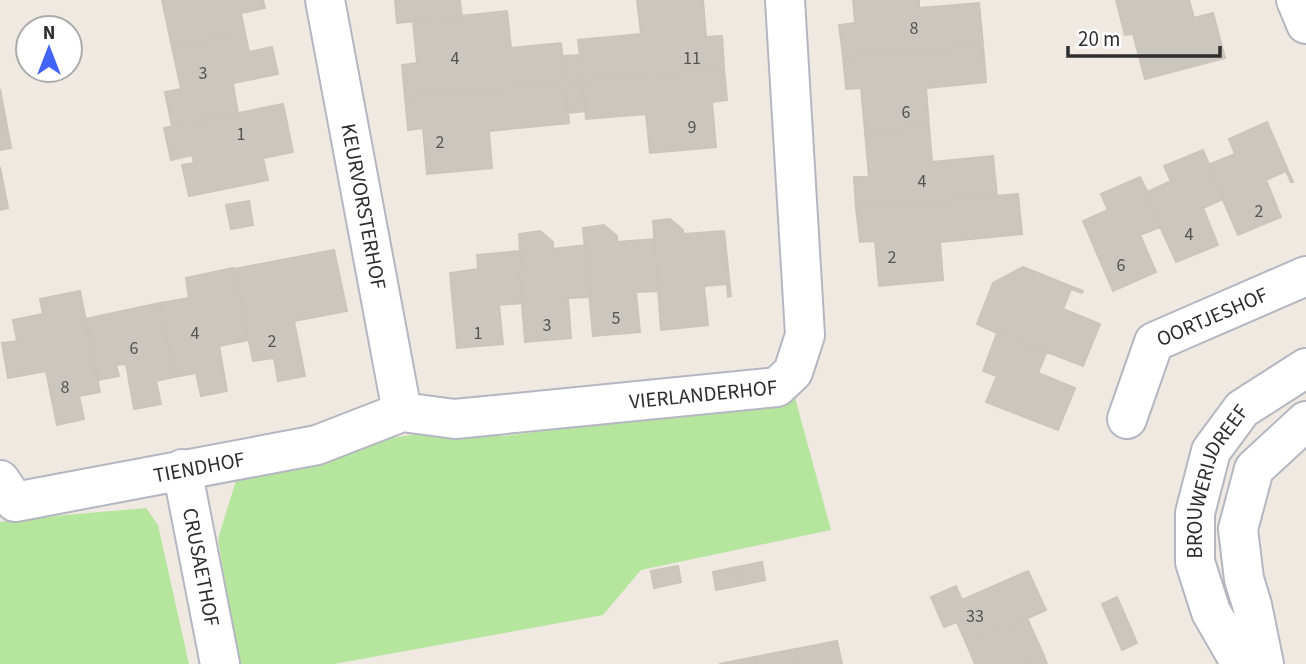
<svg xmlns="http://www.w3.org/2000/svg" width="1306" height="664" font-family="'Source Sans 3',sans-serif">
<style>
.green{fill:#b6e59e}
.building{fill:#cbc7bf;stroke:#cbc5ba;stroke-width:2}
.lines{fill:none;stroke-linecap:round;stroke-linejoin:round}
.minor-casing{stroke:#b4b7c1;stroke-width:42}
.tertiary-casing{stroke:#b4b7c1;stroke-width:42}
.minor{stroke:#fff;stroke-width:38}
.tertiary{stroke:#fff;stroke-width:38}
.labels{text-anchor:middle;stroke-width:5;stroke-linejoin:round;paint-order:stroke}
.number-label{font-size:18px;fill:#555452}
.street-label{font-size:21px;fill:#2e2e2e;stroke:#fff}
</style>
<rect width="100%" height="100%" fill="#efe9e1"/>
<path class="green" d="M 794,394 L 831,530 L 641,570 L 603,615 L 334,664 L 238,664 L 218,539 L 238,474 L 345,456 L 386,439 L 417,434 L 505,436 L 686,412 L 756,410 L 782,396 Z
M 146,508 L 158,525 L 189,664 L 0,664 L 0,522 L 30,518 Z"/>
<path class="building" d="M 162,0 L 263,0 L 265,8 L 241,13 L 245,33 L 172,47 Z
M 395,0 L 460,0 L 462,17 L 397,23 Z
M 637,0 L 703,0 L 706,37 L 722,36 L 724,68 L 583,81 L 578,40 L 641,34 Z
M 853,0 L 919,0 L 919,8 L 979,3 L 983,45 L 843,57 L 839,25 L 855,23 Z
M 1116,0 L 1189,0 L 1194,18 L 1213,13 L 1225,58 L 1145,79 L 1133,34 L 1125,35 Z
M 507,11 L 511,48 L 561,43 L 565,83 L 405,97 L 402,65 L 417,63 L 413,21 Z
M 245,33 L 249,52 L 272,47 L 278,74 L 233,83 L 238,114 L 172,126 L 165,92 L 181,89 L 172,47 Z
M 983,45 L 986,82 L 926,88 L 929,126 L 865,132 L 861,88 L 846,89 L 843,57 Z
M 580,55 L 583,81 L 565,83 L 562,56 Z
M 724,68 L 727,100 L 712,102 L 716,147 L 650,153 L 646,114 L 586,119 L 583,81 Z
M 583,81 L 585,111 L 568,113 L 565,83 Z
M 565,83 L 569,123 L 489,131 L 492,168 L 427,174 L 423,128 L 408,130 L 405,97 Z
M 0,89 L 11,148 L 0,150 Z
M 283,104 L 293,152 L 263,158 L 268,180 L 189,196 L 182,165 L 194,163 L 192,155 L 171,160 L 164,128 Z
M 1267,122 L 1293,182 L 1291,182 L 1286,171 L 1266,180 L 1281,217 L 1238,235 L 1208,165 L 1235,154 L 1229,139 Z
M 929,126 L 932,162 L 993,156 L 997,196 L 856,208 L 854,177 L 869,177 L 865,132 Z
M 1203,150 L 1223,199 L 1203,208 L 1218,245 L 1176,262 L 1145,193 L 1171,181 L 1164,166 Z
M 0,167 L 8,208 L 0,210 Z
M 1140,177 L 1147,191 L 1145,193 L 1160,227 L 1140,235 L 1156,272 L 1113,291 L 1083,221 L 1108,210 L 1101,194 Z
M 1018,194 L 1022,234 L 940,242 L 943,280 L 879,286 L 875,241 L 860,242 L 856,208 Z
M 249,201 L 253,225 L 231,229 L 226,205 Z
M 670,219 L 683,230 L 683,234 L 724,231 L 731,296 L 728,297 L 727,284 L 704,286 L 708,325 L 661,330 L 653,221 Z
M 604,225 L 617,236 L 617,242 L 655,239 L 658,291 L 636,292 L 640,332 L 593,336 L 583,228 Z
M 540,231 L 553,242 L 553,249 L 585,245 L 590,297 L 568,298 L 571,338 L 525,342 L 519,268 L 521,268 L 519,234 Z
M 334,250 L 347,311 L 294,321 L 305,376 L 278,381 L 274,358 L 253,361 L 234,269 Z
M 520,251 L 521,268 L 519,268 L 522,303 L 499,305 L 503,344 L 457,348 L 450,273 L 478,269 L 477,255 Z
M 1023,267 L 1083,291 L 1082,293 L 1071,289 L 1063,309 L 1100,324 L 1083,366 L 997,333 L 977,324 L 993,283 Z
M 233,268 L 249,340 L 219,346 L 227,391 L 201,396 L 196,373 L 174,377 L 160,303 L 189,298 L 186,278 Z
M 80,291 L 100,392 L 79,396 L 84,419 L 57,425 L 46,371 L 8,378 L 2,343 L 17,341 L 13,320 L 43,314 L 40,299 Z
M 160,303 L 174,377 L 156,381 L 161,404 L 134,409 L 126,364 L 116,365 L 119,376 L 98,380 L 85,319 Z
M 997,333 L 1046,353 L 1038,373 L 1075,388 L 1058,430 L 986,402 L 997,376 L 983,371 Z
M 762,562 L 765,580 L 741,585 L 737,567 Z
M 678,566 L 681,582 L 654,588 L 651,571 Z
M 737,567 L 741,585 L 716,590 L 713,572 Z
M 1028,571 L 1046,610 L 967,645 L 957,622 L 944,627 L 931,597 L 956,586 L 962,600 Z
M 1117,597 L 1127,620 L 1112,627 L 1102,604 Z
M 1027,618 L 1044,656 L 1026,664 L 975,664 L 967,645 Z
M 1127,620 L 1137,643 L 1122,650 L 1112,627 Z
M 837,641 L 842,664 L 799,664 L 796,649 Z
M 796,649 L 799,664 L 756,664 L 755,657 Z
M 1044,656 L 1047,664 L 1026,664 Z
M 755,657 L 756,664 L 719,664 Z"/>
<g class="lines">
<defs>
<g id="minor">
<path id="s1" d="M 325,0 L 402,412"/>
<path d="M 1296,0 L 1306,24"/>
<path id="s2" d="M 1127,419 L 1154,342 L 1306,276"/>
<path id="s3" d="M 182,469 L 220,664"/>
<path id="s4" d="M 0,480 L 15,502 L 317,445 L 402,412 L 455,419 L 777,387 L 793,372 L 805,335 L 785,0"/>
</g>
<g id="tertiary">
<path id="s5" d="M 1241,664 L 1211,612 L 1195,562 L 1195,513 L 1211,451 L 1242,409 L 1306,368"/>
<path d="M 1264,664 L 1252,605 L 1244,579 L 1238,529 L 1254,469 L 1306,421"/>
</g>
</defs>
<use href="#minor" class="minor-casing"/>
<use href="#tertiary" class="tertiary-casing"/>
<use href="#minor" class="minor"/>
<use href="#tertiary" class="tertiary"/>
</g>
<g class="labels">
<g class="number-label">
<text x="914" y="34">8</text>
<text x="455" y="64">4</text>
<text x="692" y="64">11</text>
<text x="203" y="79">3</text>
<text x="906" y="118">6</text>
<text x="692" y="133">9</text>
<text x="241" y="140">1</text>
<text x="440" y="148">2</text>
<text x="922" y="187">4</text>
<text x="1259" y="217">2</text>
<text x="1189" y="240">4</text>
<text x="892" y="263">2</text>
<text x="1121" y="271">6</text>
<text x="616" y="324">5</text>
<text x="547" y="331">3</text>
<text x="195" y="339">4</text>
<text x="478" y="339">1</text>
<text x="272" y="347">2</text>
<text x="134" y="354">6</text>
<text x="65" y="393">8</text>
<text x="975" y="622">33</text>
</g>
<g class="street-label">
<text dy="7" stroke="none"><textPath href="#s1" startOffset="210">KEURVORSTERHOF</textPath></text>
<text dy="7" stroke="none"><textPath href="#s2" startOffset="145">OORTJESHOF</textPath></text>
<text dy="7" stroke="none"><textPath href="#s4" startOffset="728">VIERLANDERHOF</textPath></text>
<text dy="7" stroke="none"><textPath href="#s4" startOffset="214">TIENDHOF</textPath></text>
<text dy="7" stroke="none"><textPath href="#s5" startOffset="198">BROUWERIJDREEF</textPath></text>
<text dy="7" stroke="none"><textPath href="#s3" startOffset="100">CRUSAETHOF</textPath></text>
</g>
</g>
<g transform="translate(49 49)"><circle r="33" fill="#ffffff" stroke="#ababab" stroke-width="2"/>
<path d="M0-5L12 26L0 18L-12 26Z" fill="#4264fb"/>
<text y="-10" font-size="19" font-weight="bold" text-anchor="middle" fill="#2e2e2e">N</text>
</g>
<path d="M1068 46v10h152v-10" fill="none" stroke="#2e2e2e" stroke-width="3.5"/>
<text x="1078" y="46" font-size="21" fill="#2e2e2e" stroke="#ffffff" stroke-width="5" paint-order="stroke">20 m</text>
</svg>
